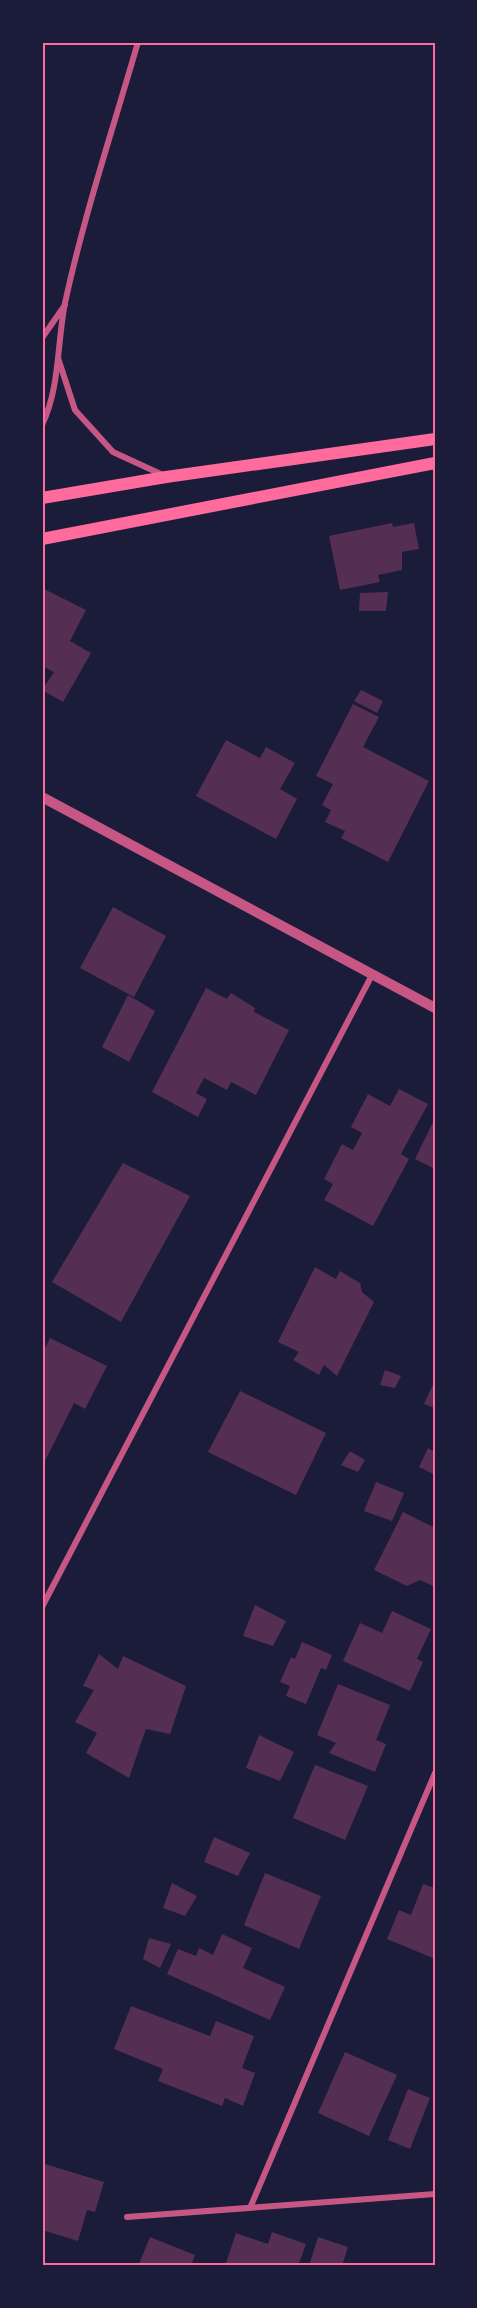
<svg xmlns="http://www.w3.org/2000/svg" width="477" height="2308" font-family="'PT Sans',sans-serif">
<style>
.building{fill:#542f53}
.lines{fill:none;stroke-linecap:round;stroke-linejoin:round}
.minor{stroke:#c65784;stroke-width:6}
.tertiary{stroke:#c65784;stroke-width:10}
.secondary{stroke:#ff6b9d;stroke-width:12}
.neatline{fill:none;stroke:#ff6b9d;stroke-width:2}
</style>
<rect width="100%" height="100%" fill="#1b1b3a"/>
<path class="building" d="M 392,523 L 393,527 L 414,523 L 419,549 L 402,552 L 402,570 L 378,575 L 380,582 L 340,590 L 329,536 Z
M 42,588 L 86,610 L 70,641 L 91,653 L 63,702 L 42,690 L 54,672 L 42,666 Z
M 388,592 L 386,611 L 359,611 L 360,593 Z
M 361,690 L 383,701 L 377,713 L 354,701 Z
M 353,704 L 379,717 L 363,747 L 429,781 L 388,862 L 341,838 L 345,831 L 325,822 L 331,810 L 322,805 L 333,784 L 316,776 Z
M 226,740 L 260,758 L 266,747 L 295,763 L 280,789 L 297,799 L 276,839 L 196,796 Z
M 113,907 L 166,936 L 134,997 L 80,968 Z
M 206,988 L 227,999 L 231,993 L 255,1008 L 254,1012 L 289,1030 L 256,1095 L 231,1082 L 227,1090 L 204,1078 L 196,1093 L 207,1099 L 198,1117 L 152,1092 Z
M 128,995 L 155,1011 L 129,1062 L 102,1047 Z
M 399,1089 L 428,1104 L 401,1154 L 409,1159 L 373,1226 L 324,1200 L 333,1184 L 324,1179 L 342,1144 L 353,1150 L 362,1133 L 351,1127 L 368,1094 L 390,1106 Z
M 435,1118 L 435,1169 L 415,1159 Z
M 123,1163 L 190,1196 L 121,1322 L 52,1282 Z
M 315,1267 L 336,1279 L 340,1271 L 360,1283 L 362,1292 L 374,1302 L 337,1376 L 324,1365 L 319,1375 L 293,1360 L 299,1352 L 278,1342 Z
M 50,1338 L 107,1366 L 85,1409 L 74,1403 L 42,1467 L 42,1354 Z
M 385,1370 L 401,1376 L 395,1388 L 380,1385 Z
M 435,1380 L 435,1408 L 424,1404 Z
M 240,1391 L 326,1433 L 296,1495 L 208,1452 Z
M 428,1448 L 435,1452 L 435,1475 L 419,1467 Z
M 350,1451 L 365,1460 L 358,1472 L 341,1465 Z
M 376,1482 L 404,1493 L 392,1521 L 364,1511 Z
M 403,1512 L 435,1528 L 435,1587 L 420,1580 L 407,1586 L 374,1570 Z
M 255,1605 L 286,1621 L 273,1646 L 243,1636 Z
M 392,1611 L 431,1629 L 417,1659 L 423,1662 L 410,1691 L 343,1661 L 360,1623 L 382,1633 Z
M 302,1642 L 332,1655 L 326,1670 L 321,1668 L 306,1704 L 286,1696 L 290,1686 L 280,1682 L 291,1657 L 295,1659 Z
M 99,1654 L 118,1669 L 123,1656 L 186,1686 L 170,1734 L 146,1729 L 129,1778 L 86,1753 L 97,1733 L 75,1722 L 94,1690 L 83,1686 Z
M 338,1684 L 390,1705 L 376,1740 L 386,1744 L 375,1772 L 329,1753 L 336,1743 L 317,1735 Z
M 259,1735 L 294,1752 L 280,1781 L 246,1768 Z
M 315,1765 L 368,1786 L 345,1840 L 293,1818 Z
M 214,1837 L 250,1853 L 238,1876 L 204,1862 Z
M 265,1873 L 321,1896 L 299,1949 L 244,1925 Z
M 172,1883 L 197,1896 L 185,1916 L 163,1908 Z
M 423,1884 L 435,1888 L 435,1959 L 387,1939 L 399,1910 L 411,1915 Z
M 222,1934 L 252,1948 L 243,1968 L 285,1987 L 270,2020 L 167,1974 L 178,1949 L 196,1956 L 199,1948 L 213,1955 Z
M 149,1938 L 171,1944 L 160,1968 L 143,1959 Z
M 131,2006 L 210,2036 L 216,2021 L 254,2036 L 242,2068 L 255,2073 L 243,2106 L 225,2098 L 222,2106 L 158,2081 L 163,2069 L 114,2049 Z
M 345,2052 L 397,2075 L 369,2136 L 318,2113 Z
M 408,2089 L 430,2098 L 410,2149 L 388,2140 Z
M 45,2164 L 104,2182 L 95,2212 L 87,2210 L 78,2241 L 42,2230 L 42,2172 Z
M 272,2232 L 306,2244 L 298,2266 L 225,2266 L 236,2233 L 268,2244 Z
M 150,2237 L 195,2255 L 191,2266 L 138,2266 Z
M 318,2237 L 348,2247 L 342,2266 L 309,2266 Z"/>
<g class="lines">
<path class="minor" d="M 42,338 L 65,305
M 58,358 L 75,410 L 113,452 L 163,475
M 42,425 C 60,388 57,343 65,303 C 84,215 113,129 138,42
M 42,1607 L 372,975
M 250,2208 L 435,1773
M 127,2217 L 435,2194"/>
<path class="tertiary" d="M 42,797 L 435,1008"/>
<path class="secondary" d="M 42,498 L 166,477 L 435,439
M 42,539 L 435,463"/>
</g>
<rect width="477" height="2308" fill="none" stroke="#1b1b3a" stroke-width="87"/>
<rect x="44" y="44" width="390" height="2220" class="neatline"/>
</svg>
